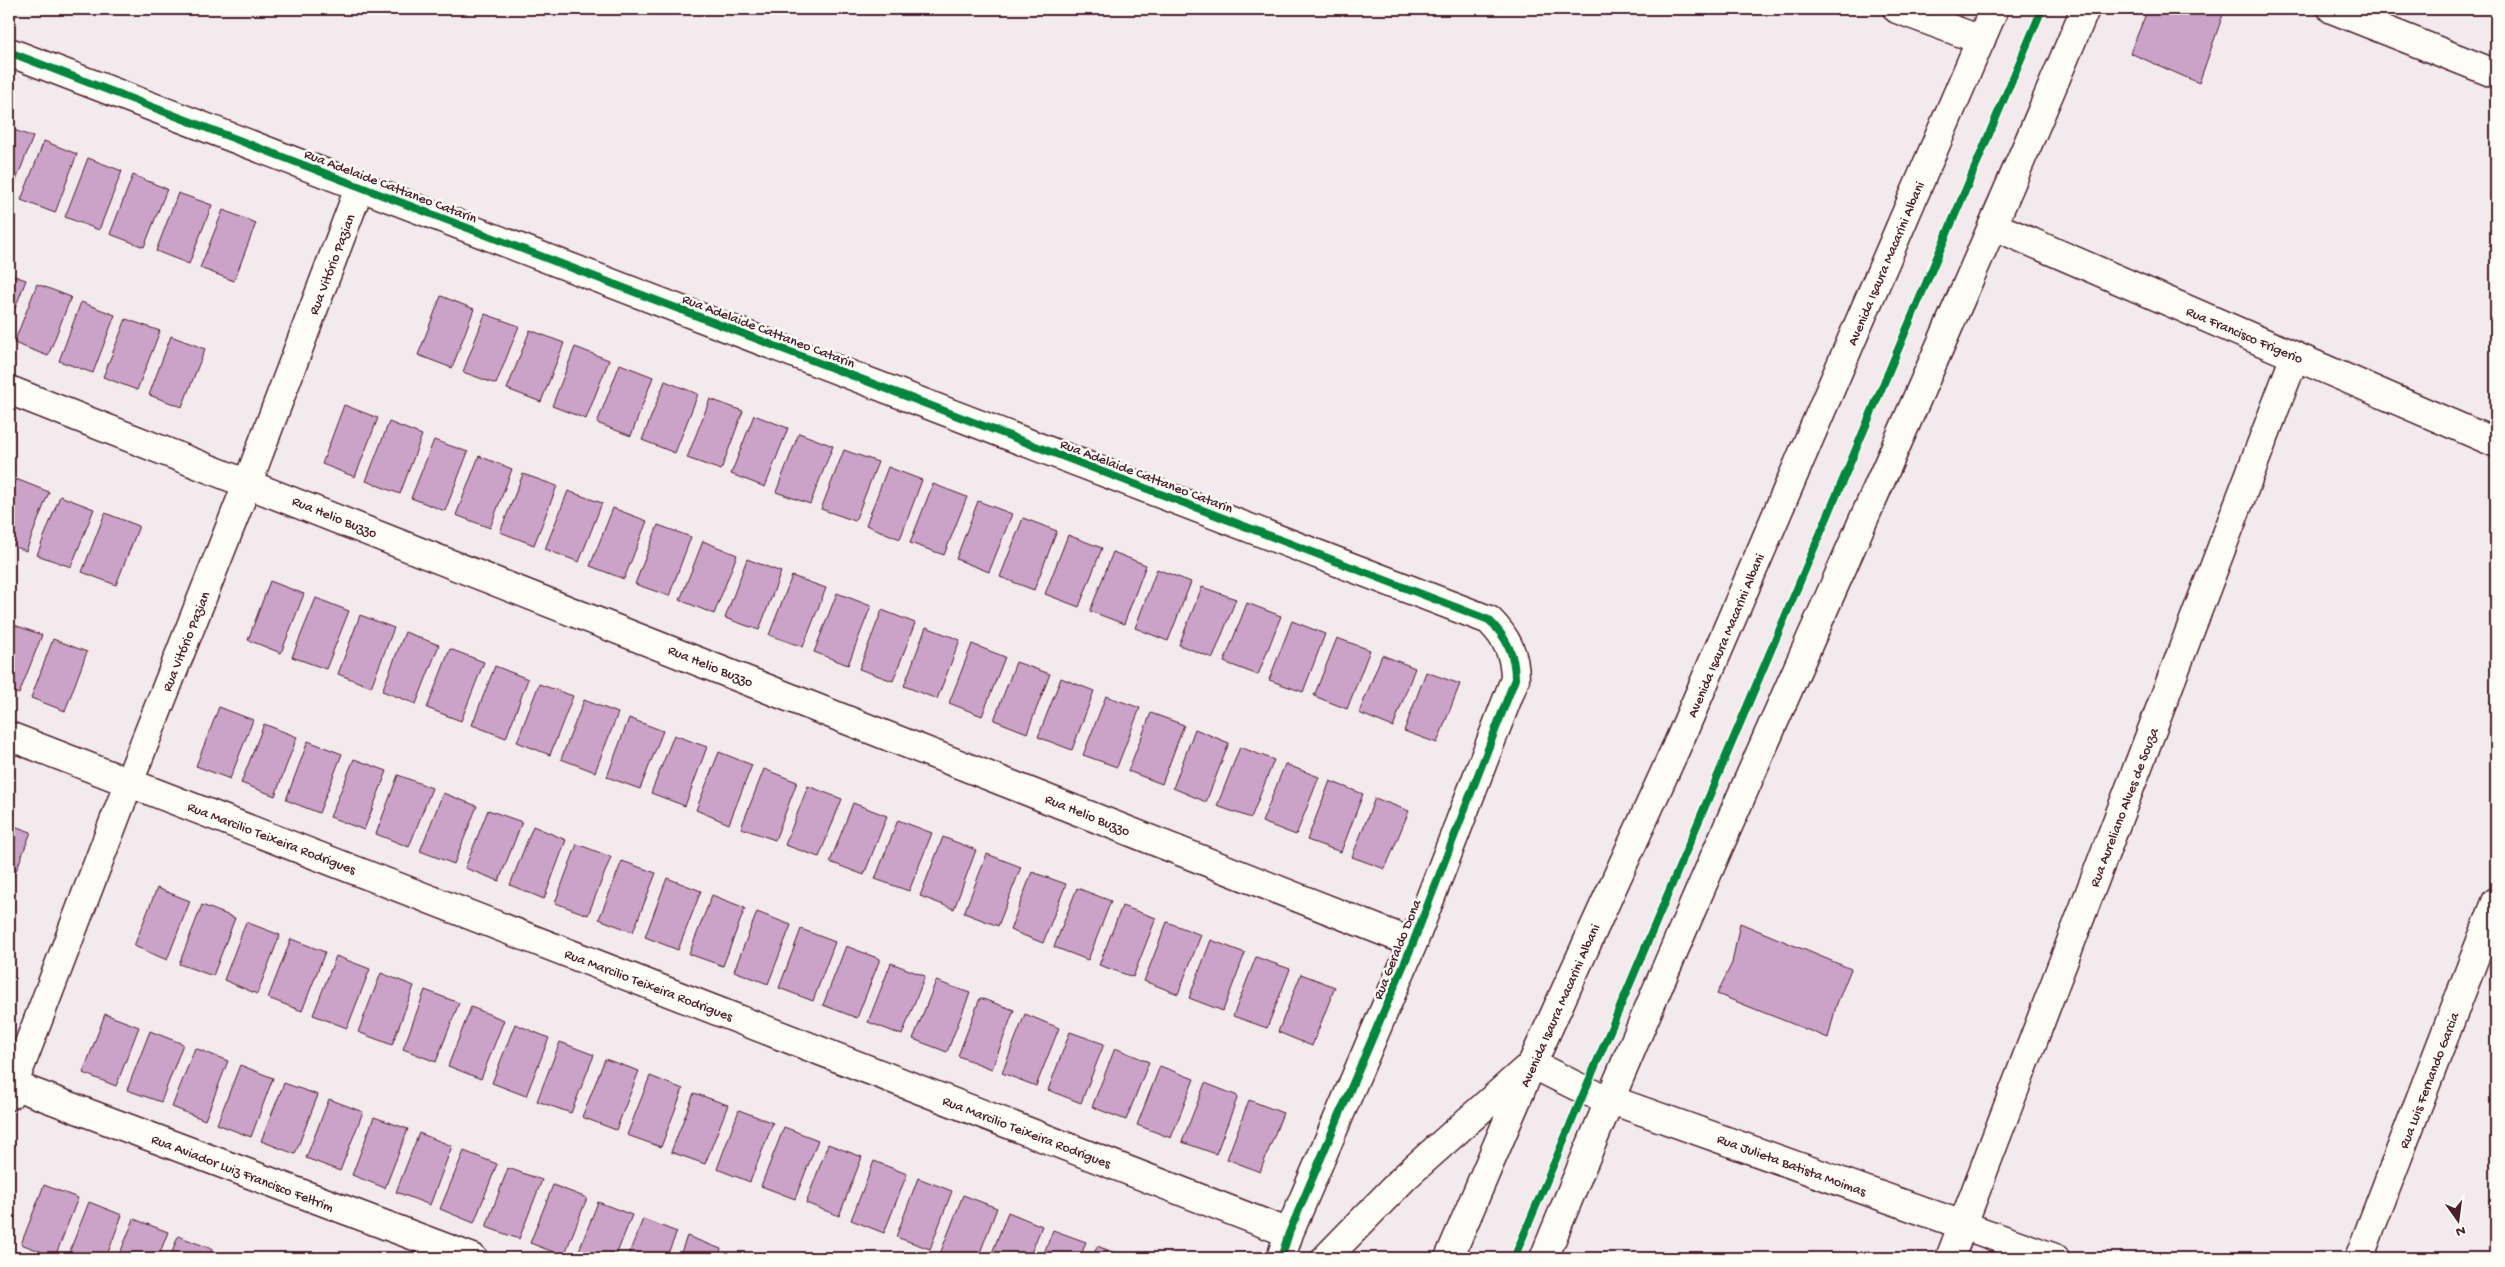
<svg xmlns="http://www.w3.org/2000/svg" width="2505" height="1267" font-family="'Gochi Hand',sans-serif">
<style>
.building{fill:#cba2c8;stroke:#4a1f2b}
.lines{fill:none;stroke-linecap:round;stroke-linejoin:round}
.minor-casing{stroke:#4a1f2b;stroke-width:31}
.tertiary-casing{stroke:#4a1f2b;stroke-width:31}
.minor{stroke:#fdfcf7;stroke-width:28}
.tertiary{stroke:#fdfcf7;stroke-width:28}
.cycleway-casing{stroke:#fdfcf7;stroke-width:11}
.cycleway{stroke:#00873e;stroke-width:8}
.labels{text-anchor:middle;stroke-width:5;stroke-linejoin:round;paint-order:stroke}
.street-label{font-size:14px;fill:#4a1f2b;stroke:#fdfcf7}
</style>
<rect width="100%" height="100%" fill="#f3eaee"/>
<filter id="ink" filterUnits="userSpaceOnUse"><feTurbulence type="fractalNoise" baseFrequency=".02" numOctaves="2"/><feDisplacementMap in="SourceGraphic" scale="10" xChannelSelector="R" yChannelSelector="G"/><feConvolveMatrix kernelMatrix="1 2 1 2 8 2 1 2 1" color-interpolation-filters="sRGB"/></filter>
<g filter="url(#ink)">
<path class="building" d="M 2148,9 L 2225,9 L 2199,83 L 2130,53 Z
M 9,128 L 33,137 L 10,196 L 9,195 Z
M 44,141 L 77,154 L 55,213 L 21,200 Z
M 88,158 L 122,171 L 99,230 L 65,217 Z
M 133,175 L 167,189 L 144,247 L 110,234 Z
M 178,193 L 212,205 L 189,264 L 156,251 Z
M 223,210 L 256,223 L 234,281 L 200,268 Z
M 9,274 L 26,280 L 9,324 Z
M 37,284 L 71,297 L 48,356 L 14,343 Z
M 441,296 L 474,309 L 452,368 L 418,355 Z
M 81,302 L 115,315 L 93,373 L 59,361 Z
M 485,314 L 519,326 L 496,384 L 463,372 Z
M 126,319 L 160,331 L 137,390 L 103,377 Z
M 530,330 L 564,343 L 541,402 L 507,389 Z
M 171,336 L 205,349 L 182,407 L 149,395 Z
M 575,347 L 609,360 L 586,419 L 552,406 Z
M 620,364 L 653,377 L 631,436 L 597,423 Z
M 665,381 L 698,394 L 675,453 L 642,440 Z
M 710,399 L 743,411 L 721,470 L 687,458 Z
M 344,405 L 378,418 L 355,477 L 322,464 Z
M 754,415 L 788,428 L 765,487 L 731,474 Z
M 389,422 L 422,435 L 400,494 L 366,481 Z
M 799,433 L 833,446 L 810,504 L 776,492 Z
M 434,440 L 468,452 L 445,511 L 411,498 Z
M 844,450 L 878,462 L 855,521 L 821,509 Z
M 479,456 L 512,469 L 490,528 L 456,515 Z
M 888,467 L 922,480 L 900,539 L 866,525 Z
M 523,474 L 557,486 L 534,545 L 500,532 Z
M 16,479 L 49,492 L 26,551 L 9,544 L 9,497 Z
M 933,484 L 967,497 L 944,555 L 910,543 Z
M 568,491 L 602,503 L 579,562 L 545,549 Z
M 60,496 L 94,509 L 71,567 L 37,555 Z
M 978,501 L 1012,514 L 989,572 L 956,559 Z
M 613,508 L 647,521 L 624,579 L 590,566 Z
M 105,513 L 139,526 L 116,585 L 82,572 Z
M 1023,518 L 1057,531 L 1034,590 L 1000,577 Z
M 658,525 L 691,537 L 669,596 L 635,584 Z
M 1068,535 L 1102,548 L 1079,607 L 1045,594 Z
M 703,541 L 737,555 L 714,614 L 680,600 Z
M 1113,552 L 1146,565 L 1124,624 L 1090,611 Z
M 747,559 L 781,572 L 759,630 L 725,618 Z
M 1157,569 L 1191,582 L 1168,641 L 1135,628 Z
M 792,576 L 826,588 L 803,647 L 769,635 Z
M 270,581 L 304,594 L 281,653 L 248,640 Z
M 1202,587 L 1236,599 L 1213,658 L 1179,645 Z
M 837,593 L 871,606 L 848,665 L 814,652 Z
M 316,598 L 349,611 L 326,669 L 292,657 Z
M 1247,603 L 1281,616 L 1258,675 L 1224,662 Z
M 882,610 L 915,623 L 893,681 L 859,669 Z
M 360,615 L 394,628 L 371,687 L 338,674 Z
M 1292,621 L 1325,634 L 1303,692 L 1269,680 Z
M 9,623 L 42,635 L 19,694 L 9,690 Z
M 926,627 L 960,640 L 937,699 L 904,686 Z
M 405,632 L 439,645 L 416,704 L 382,691 Z
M 1337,638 L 1370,650 L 1347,709 L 1314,696 Z
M 53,639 L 87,652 L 65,711 L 31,698 Z
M 972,644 L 1005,657 L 982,716 L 949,703 Z
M 450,649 L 484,662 L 461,721 L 427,708 Z
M 1382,655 L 1415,668 L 1393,727 L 1359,713 Z
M 1016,662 L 1050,674 L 1027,733 L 994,720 Z
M 495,666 L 528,679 L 506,738 L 472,725 Z
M 1426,672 L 1460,684 L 1437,743 L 1404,731 Z
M 1061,678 L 1094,691 L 1072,750 L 1038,737 Z
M 539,684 L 573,696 L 550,755 L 517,742 Z
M 1106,696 L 1140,708 L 1117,767 L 1083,755 Z
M 584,700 L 618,713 L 595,772 L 561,759 Z
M 219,707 L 253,720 L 230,779 L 196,766 Z
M 1151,713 L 1184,725 L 1162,784 L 1128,771 Z
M 629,718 L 663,731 L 640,789 L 607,777 Z
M 264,724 L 297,737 L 275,796 L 241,783 Z
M 1195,729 L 1229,743 L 1206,802 L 1173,788 Z
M 674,735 L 707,747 L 685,806 L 651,793 Z
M 308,741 L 342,754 L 319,813 L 286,800 Z
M 1240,747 L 1274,760 L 1251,818 L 1217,806 Z
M 719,752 L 752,765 L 729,824 L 696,810 Z
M 354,759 L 387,771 L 364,830 L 330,817 Z
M 1285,764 L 1319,777 L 1296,835 L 1262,822 Z
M 764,769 L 797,782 L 775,840 L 741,828 Z
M 398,775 L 432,788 L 409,847 L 376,834 Z
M 1330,781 L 1363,794 L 1341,852 L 1307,840 Z
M 808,786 L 842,799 L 819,857 L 785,845 Z
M 443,793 L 477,806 L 454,864 L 420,851 Z
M 1375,798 L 1409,811 L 1385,869 L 1352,857 Z
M 853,803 L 887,816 L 864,875 L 830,862 Z
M 488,810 L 522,822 L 499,881 L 465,868 Z
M 898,820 L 932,833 L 909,891 L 875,879 Z
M 9,824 L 31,832 L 9,889 Z
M 533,826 L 566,840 L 544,899 L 510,885 Z
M 943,837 L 976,850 L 954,909 L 920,896 Z
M 577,844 L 611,857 L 588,915 L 555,903 Z
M 987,854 L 1021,867 L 998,926 L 964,913 Z
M 622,861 L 656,873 L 633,932 L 599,919 Z
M 1032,872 L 1066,884 L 1043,943 L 1010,930 Z
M 667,878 L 701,891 L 678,950 L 645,937 Z
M 157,888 L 190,901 L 167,960 L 134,946 Z
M 1077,888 L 1111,901 L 1088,960 L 1054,947 Z
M 712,895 L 745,908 L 723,966 L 689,954 Z
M 202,905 L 235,918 L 213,976 L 179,964 Z
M 1122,906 L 1156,918 L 1133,977 L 1099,965 Z
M 757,912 L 791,925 L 768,984 L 734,971 Z
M 246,922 L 280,935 L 257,994 L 224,980 Z
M 1167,922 L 1201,935 L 1178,994 L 1144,981 Z
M 1740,923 L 1851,969 L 1836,1006 L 1828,1038 L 1717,994 L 1732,963 Z
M 801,929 L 835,942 L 813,1001 L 779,988 Z
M 291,939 L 325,952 L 302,1011 L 268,998 Z
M 1211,940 L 1245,953 L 1223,1011 L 1189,998 Z
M 846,946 L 880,959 L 857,1018 L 823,1005 Z
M 336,956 L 370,969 L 347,1028 L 313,1015 Z
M 1256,957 L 1290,969 L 1267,1028 L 1233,1016 Z
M 891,963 L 925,976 L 902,1035 L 868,1022 Z
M 381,973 L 414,986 L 392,1045 L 358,1032 Z
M 1301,974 L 1335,987 L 1312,1046 L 1278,1032 Z
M 936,981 L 970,993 L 947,1052 L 913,1039 Z
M 425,990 L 459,1003 L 436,1062 L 403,1049 Z
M 980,998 L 1014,1010 L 992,1069 L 958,1056 Z
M 471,1007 L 504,1020 L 481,1079 L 448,1066 Z
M 105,1014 L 139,1027 L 116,1086 L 83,1073 Z
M 1025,1014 L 1059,1028 L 1036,1086 L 1002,1073 Z
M 515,1024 L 549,1038 L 526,1096 L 492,1083 Z
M 150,1031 L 183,1044 L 161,1102 L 127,1090 Z
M 1070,1032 L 1104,1044 L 1081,1103 L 1048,1090 Z
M 560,1042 L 594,1055 L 571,1113 L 537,1101 Z
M 195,1048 L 228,1061 L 205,1120 L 172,1107 Z
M 1115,1048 L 1149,1062 L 1126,1120 L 1092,1107 Z
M 605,1059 L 639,1071 L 616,1130 L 582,1117 Z
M 240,1065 L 273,1078 L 251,1137 L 217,1124 Z
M 1160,1066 L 1194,1079 L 1171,1138 L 1137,1125 Z
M 650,1076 L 683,1089 L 661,1147 L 627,1135 Z
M 284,1083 L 318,1095 L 295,1154 L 261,1141 Z
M 1205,1083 L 1238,1096 L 1216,1154 L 1182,1142 Z
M 694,1093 L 728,1105 L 705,1164 L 671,1152 Z
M 329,1099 L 363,1112 L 340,1171 L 306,1158 Z
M 1249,1100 L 1283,1113 L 1260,1172 L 1227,1159 Z
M 739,1110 L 773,1123 L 750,1182 L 717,1169 Z
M 374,1117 L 408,1129 L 385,1188 L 352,1175 Z
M 784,1127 L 818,1140 L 795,1199 L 761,1186 Z
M 419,1133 L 452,1146 L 430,1205 L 396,1192 Z
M 828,1144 L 862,1157 L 839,1216 L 806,1203 Z
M 464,1151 L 497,1164 L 474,1223 L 440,1209 Z
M 874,1161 L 907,1174 L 884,1233 L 851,1220 Z
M 508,1168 L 542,1180 L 519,1239 L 486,1227 Z
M 918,1178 L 952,1191 L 930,1249 L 896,1237 Z
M 44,1185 L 78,1198 L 55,1257 L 21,1244 Z
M 553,1185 L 587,1198 L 564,1256 L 530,1243 Z
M 963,1195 L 997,1208 L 978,1258 L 951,1258 L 940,1254 Z
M 89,1202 L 122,1215 L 106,1258 L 67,1258 Z
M 598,1202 L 632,1215 L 615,1258 L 576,1258 Z
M 1008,1212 L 1042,1226 L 1029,1258 L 990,1258 Z
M 134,1219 L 168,1232 L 158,1258 L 118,1258 Z
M 643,1219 L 677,1232 L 666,1258 L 627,1258 Z
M 1053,1230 L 1086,1242 L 1080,1258 L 1042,1258 Z
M 178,1236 L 212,1249 L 209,1258 L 170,1258 Z
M 687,1236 L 721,1249 L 718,1258 L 679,1258 Z
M 1097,1246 L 1129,1258 L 1093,1258 Z
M 732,1253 L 747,1258 L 730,1258 Z"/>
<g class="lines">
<defs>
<path id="minor" d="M 1897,9 L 1981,40
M 2332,9 L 2496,74
M 9,52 L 1489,620 C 1507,638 1515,654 1515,679 L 1413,943 L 1289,1233 L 1281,1258
M 1994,226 L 2496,443
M 9,390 L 1413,943
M 9,736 L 1289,1233
M 1532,1064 L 1586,1091 L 2055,1258
M 13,1085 L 473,1258
M 9,1096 L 129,782 L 248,482 L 360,186
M 1950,1258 L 2295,356
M 2359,1258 L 2496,902"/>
<path id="tertiary" d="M 1326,1258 L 1406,1176 L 1525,1070
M 1449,1258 L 1532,1064 L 1680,739 L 1994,9
M 1544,1258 C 1716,838 1910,427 2085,9"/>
</defs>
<use href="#minor" class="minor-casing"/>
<use href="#tertiary" class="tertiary-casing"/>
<use href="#minor" class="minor"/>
<use href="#tertiary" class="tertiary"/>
<defs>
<path id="cycleway" d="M 9,52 L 1489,620 C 1507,638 1515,654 1515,679 L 1413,943 L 1289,1233 L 1281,1258
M 1514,1258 L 2042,9"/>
</defs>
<use href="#cycleway" class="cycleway-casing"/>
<use href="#cycleway" class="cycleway"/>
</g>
</g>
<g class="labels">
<g class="street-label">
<text transform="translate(391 185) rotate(21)" y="5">Rua Adelaide Cattaneo Catarin</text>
<text transform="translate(1885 263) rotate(-67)" y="5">Avenida Isaura Macarini Albani</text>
<text transform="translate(331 264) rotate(-69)" y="5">Rua Vitório Pazian</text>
<text transform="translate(769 330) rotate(21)" y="5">Rua Adelaide Cattaneo Catarin</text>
<text transform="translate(2245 334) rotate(23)" y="5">Rua Francisco Frigerio</text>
<text transform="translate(1147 475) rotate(21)" y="5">Rua Adelaide Cattaneo Catarin</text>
<text transform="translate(335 516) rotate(22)" y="5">Rua Helio Buzzo</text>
<text transform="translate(1725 635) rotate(-67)" y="5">Avenida Isaura Macarini Albani</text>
<text transform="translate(185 641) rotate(-68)" y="5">Rua Vitório Pazian</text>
<text transform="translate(711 665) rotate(22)" y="5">Rua Helio Buzzo</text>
<text transform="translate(2123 807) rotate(-69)" y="5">Rua Aureliano Alves de Souza</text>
<text transform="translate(1088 814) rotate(22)" y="5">Rua Helio Buzzo</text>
<text transform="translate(272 837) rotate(21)" y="5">Rua Marcilio Teixeira Rodrigues</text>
<text transform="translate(1396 949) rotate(-68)" y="5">Rua Geraldo Dona</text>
<text transform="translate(649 984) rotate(21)" y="5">Rua Marcilio Teixeira Rodrigues</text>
<text transform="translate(1559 1005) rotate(-66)" y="5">Avenida Isaura Macarini Albani</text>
<text transform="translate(2428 1080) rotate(-69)" y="5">Rua Luis Fernando Garcia</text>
<text transform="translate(1027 1131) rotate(21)" y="5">Rua Marcilio Teixeira Rodrigues</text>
<text transform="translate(1792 1164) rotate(20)" y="5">Rua Julieta Batista Moimas</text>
<text transform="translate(243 1172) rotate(21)" y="5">Rua Aviador Luiz Francisco Feltrim</text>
</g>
</g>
<rect width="2505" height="1267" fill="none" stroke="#fdfcf7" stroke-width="30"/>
<rect x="15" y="15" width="2475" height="1237" fill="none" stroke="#4a1f2b" stroke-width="2" filter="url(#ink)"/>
<g transform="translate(2458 1220) rotate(166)" stroke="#fdfcf7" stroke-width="4" paint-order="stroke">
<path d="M0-4L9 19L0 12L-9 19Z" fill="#4a1f2b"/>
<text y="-8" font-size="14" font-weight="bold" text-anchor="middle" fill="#4a1f2b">N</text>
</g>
</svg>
